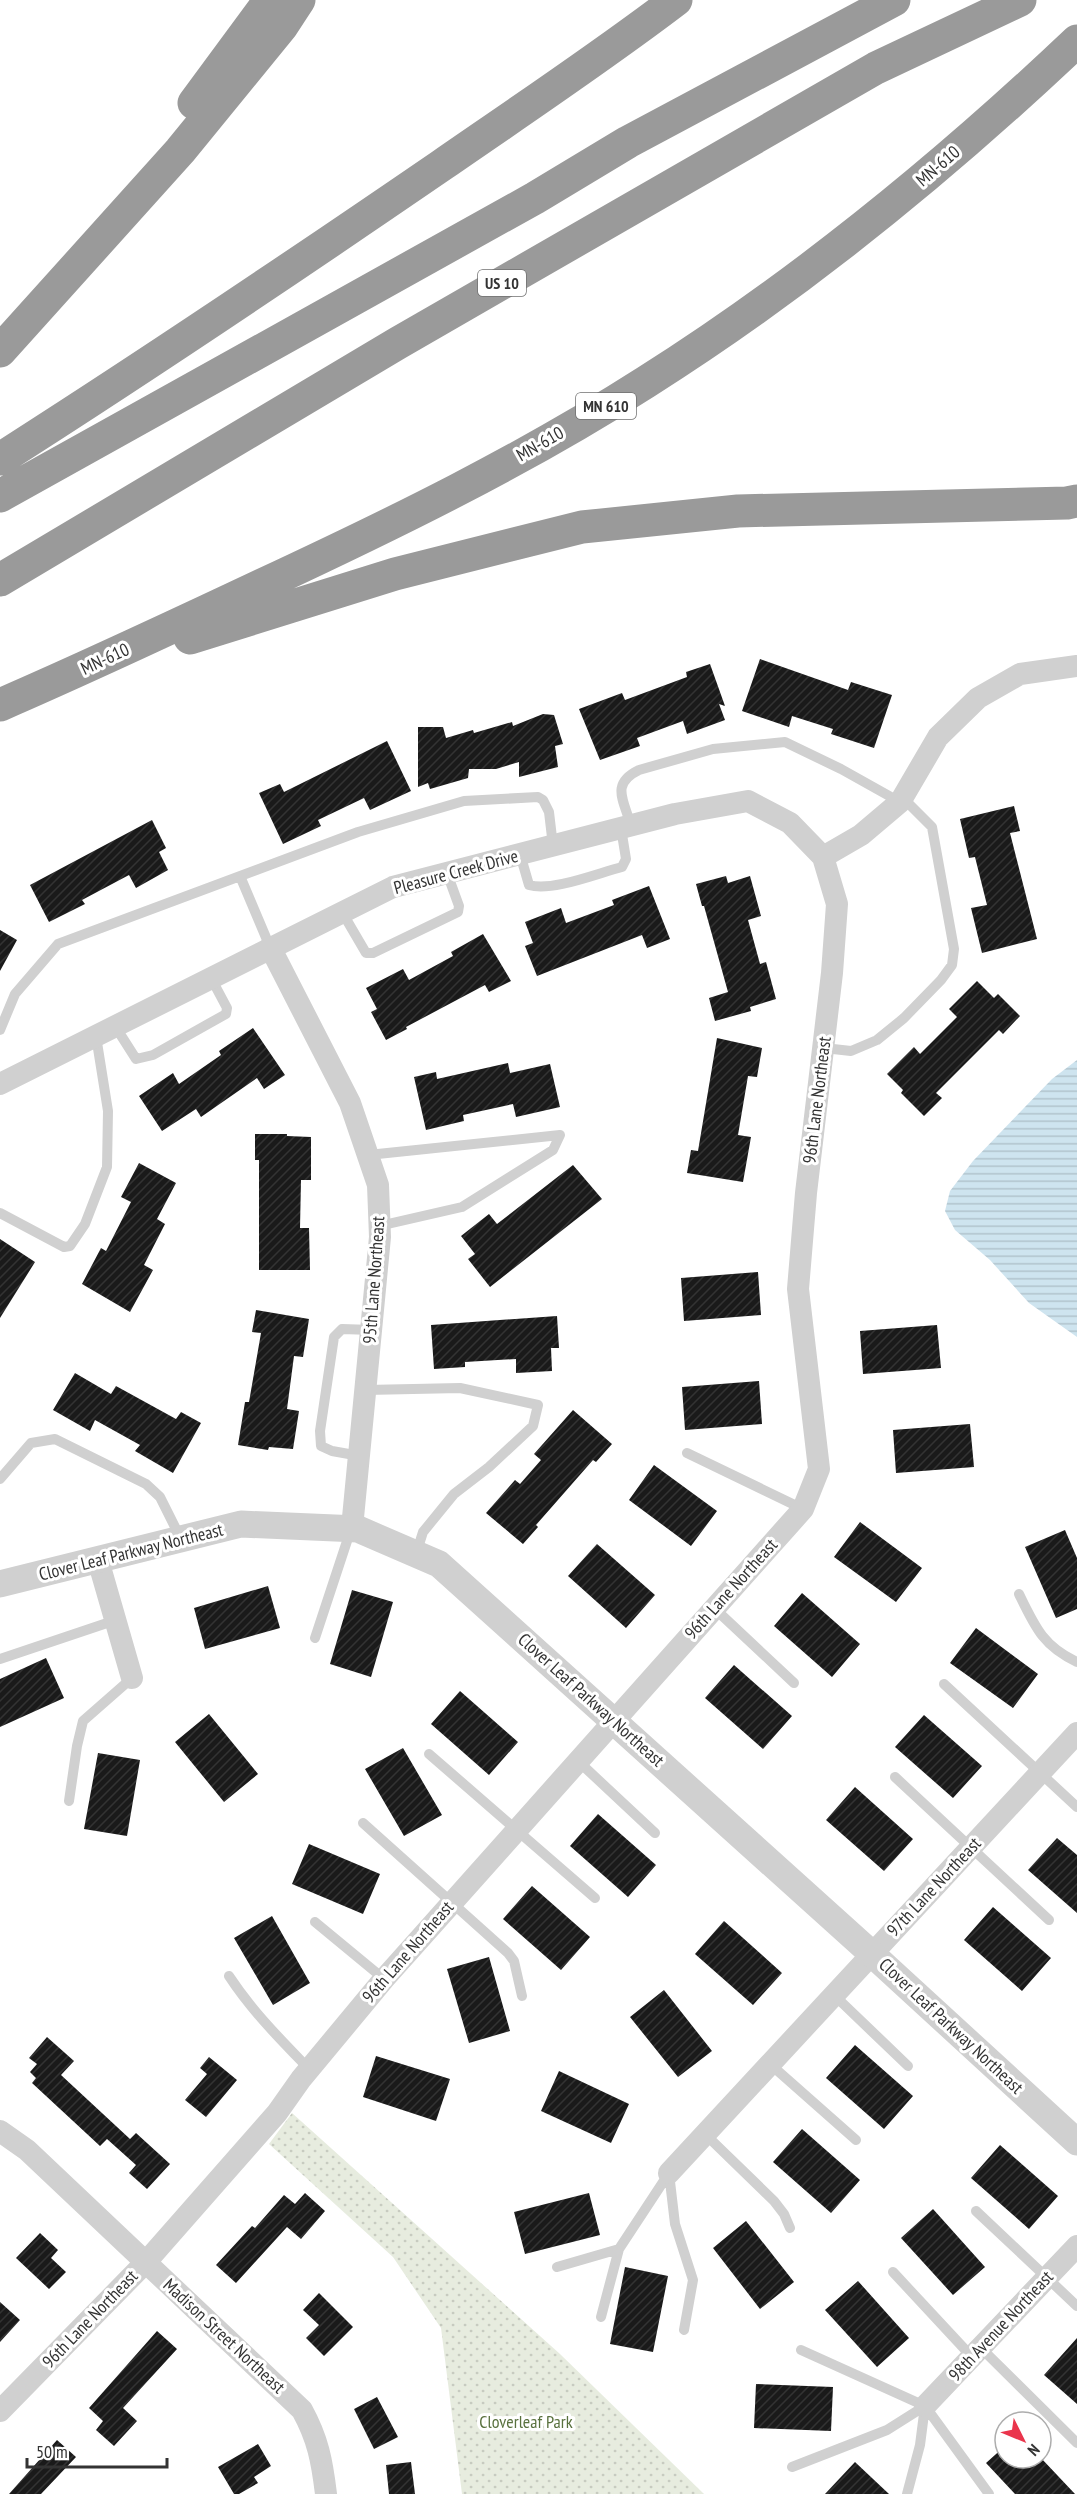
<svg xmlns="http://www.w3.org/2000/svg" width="1077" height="2494" font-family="'PT Sans Narrow',sans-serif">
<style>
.park{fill:url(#park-dots)}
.water{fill:url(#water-rules)}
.building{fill:url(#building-hatch)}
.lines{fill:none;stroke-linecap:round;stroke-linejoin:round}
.service{stroke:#d0d0d0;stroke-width:10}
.minor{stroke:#d0d0d0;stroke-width:22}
.tertiary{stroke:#d0d0d0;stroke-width:27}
.motorway{stroke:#9a9a9a;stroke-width:33}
.labels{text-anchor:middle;stroke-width:6;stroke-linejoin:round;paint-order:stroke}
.shield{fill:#fff;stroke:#707070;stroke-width:1.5}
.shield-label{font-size:16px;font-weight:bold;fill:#333}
.street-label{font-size:18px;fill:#333;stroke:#fff}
.park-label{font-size:18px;fill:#59713e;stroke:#fff}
</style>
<defs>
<pattern id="park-dots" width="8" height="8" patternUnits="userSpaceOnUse" patternTransform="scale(1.5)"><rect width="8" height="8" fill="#e7ecdf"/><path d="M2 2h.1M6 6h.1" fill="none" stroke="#c7cbc0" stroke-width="1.8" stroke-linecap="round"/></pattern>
<pattern id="water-rules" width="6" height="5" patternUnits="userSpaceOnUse" patternTransform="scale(1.5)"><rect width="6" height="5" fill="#cee4ef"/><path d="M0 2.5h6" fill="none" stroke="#b1c4cd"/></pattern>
<pattern id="building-hatch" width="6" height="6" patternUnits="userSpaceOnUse" patternTransform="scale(1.5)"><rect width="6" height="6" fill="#1a1a1a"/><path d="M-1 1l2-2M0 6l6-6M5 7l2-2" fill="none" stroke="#333"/></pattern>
</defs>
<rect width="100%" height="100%" fill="#fff"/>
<path class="park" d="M 292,2113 L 560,2354 L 704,2494 L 462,2494 L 441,2328 L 393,2257 L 269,2144 Z"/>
<path class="water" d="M 1077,1060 L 1077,1337 L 1029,1303 L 990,1260 L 955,1230 L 945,1211 L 950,1191 L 973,1161 L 1052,1079 Z"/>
<path class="building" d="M 760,659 L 848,690 L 851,682 L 892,695 L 874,748 L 831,734 L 833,729 L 792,716 L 789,727 L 742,711 Z
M 710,664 L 725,706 L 719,704 L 725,720 L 687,734 L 683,721 L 637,738 L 640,746 L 600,760 L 579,709 L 622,693 L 625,700 L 687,677 L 686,672 Z
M 543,714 L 554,715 L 563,744 L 555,746 L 558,767 L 519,777 L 519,762 L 496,769 L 469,769 L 468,778 L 430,789 L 428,783 L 418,787 L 418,727 L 443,727 L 446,738 L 473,730 L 474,733 L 512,722 L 513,726 Z
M 387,741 L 411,791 L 370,810 L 364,798 L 318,820 L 321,826 L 283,844 L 259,793 L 280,784 L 284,792 Z
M 1014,806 L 1020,831 L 1010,833 L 1037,939 L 982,953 L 971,908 L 987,905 L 975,857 L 969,858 L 960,819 Z
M 152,820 L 166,848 L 159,852 L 168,870 L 136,888 L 129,875 L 82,900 L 85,904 L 49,922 L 30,885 Z
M 726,876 L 728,883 L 750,876 L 761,916 L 748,920 L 760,964 L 766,962 L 776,999 L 750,1007 L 751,1011 L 715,1021 L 709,998 L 728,992 L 704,906 L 702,906 L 696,884 Z
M 649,886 L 670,939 L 647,948 L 642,935 L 537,976 L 525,946 L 533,943 L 525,922 L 561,908 L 566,923 L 614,905 L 612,900 Z
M 0,930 L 17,940 L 0,971 Z
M 483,934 L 511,981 L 489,992 L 485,985 L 406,1027 L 407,1029 L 386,1040 L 371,1012 L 377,1009 L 366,988 L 403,969 L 409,980 L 453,956 L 451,952 Z
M 977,981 L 994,998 L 998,994 L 1020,1016 L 1003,1034 L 999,1030 L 936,1093 L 942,1098 L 924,1116 L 901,1093 L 903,1090 L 887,1074 L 914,1047 L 920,1054 L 957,1017 L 949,1009 Z
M 253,1028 L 285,1075 L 264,1089 L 257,1078 L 201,1117 L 196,1109 L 162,1131 L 139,1096 L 173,1073 L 179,1084 L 221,1055 L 219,1051 Z
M 717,1038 L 762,1048 L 757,1077 L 748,1076 L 738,1135 L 751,1137 L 743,1182 L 687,1173 L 691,1150 L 698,1151 Z
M 508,1063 L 510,1073 L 550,1064 L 560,1107 L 516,1117 L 513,1104 L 463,1115 L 464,1121 L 426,1130 L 414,1077 L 436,1072 L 437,1079 Z
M 255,1134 L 287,1134 L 287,1136 L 311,1137 L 311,1180 L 301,1180 L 300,1228 L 309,1228 L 310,1270 L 259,1270 L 259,1160 L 255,1160 Z
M 139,1163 L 176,1183 L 157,1219 L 165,1224 L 144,1265 L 153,1270 L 130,1312 L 82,1284 L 101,1248 L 106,1251 L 131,1202 L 121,1197 Z
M 573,1165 L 602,1199 L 490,1287 L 468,1259 L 475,1254 L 461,1236 L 489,1214 L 497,1224 Z
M 0,1239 L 35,1262 L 0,1318 Z
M 758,1272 L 761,1315 L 684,1321 L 681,1278 Z
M 256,1310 L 309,1319 L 303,1357 L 294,1356 L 287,1409 L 299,1411 L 293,1449 L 269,1447 L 268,1450 L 238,1445 L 245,1402 L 249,1402 L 261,1333 L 252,1332 Z
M 557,1316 L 559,1348 L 551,1348 L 552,1371 L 516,1373 L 516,1359 L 465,1362 L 465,1367 L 434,1369 L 431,1325 Z
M 937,1325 L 941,1368 L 863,1374 L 860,1331 Z
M 75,1373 L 111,1394 L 116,1386 L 176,1419 L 181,1412 L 201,1423 L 173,1473 L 135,1451 L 140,1445 L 95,1420 L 90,1431 L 53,1410 Z
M 759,1381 L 762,1424 L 685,1430 L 682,1387 Z
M 573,1410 L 612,1444 L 596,1462 L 593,1460 L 536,1525 L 538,1527 L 523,1544 L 486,1513 L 515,1480 L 520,1484 L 541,1460 L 534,1454 Z
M 970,1424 L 974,1467 L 896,1473 L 893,1430 Z
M 654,1465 L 717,1511 L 691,1546 L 629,1500 Z
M 860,1522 L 922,1568 L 896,1602 L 834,1557 Z
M 1065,1530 L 1077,1558 L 1077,1609 L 1056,1618 L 1025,1547 Z
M 597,1544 L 655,1595 L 626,1628 L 568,1576 Z
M 268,1586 L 280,1628 L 205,1649 L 194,1608 Z
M 352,1590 L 393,1602 L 371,1677 L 330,1664 Z
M 802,1593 L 860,1644 L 832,1677 L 774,1626 Z
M 976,1628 L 1038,1674 L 1013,1708 L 950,1663 Z
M 46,1658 L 64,1698 L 0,1727 L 0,1679 Z
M 734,1665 L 792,1716 L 763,1749 L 705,1698 Z
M 460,1691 L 518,1742 L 489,1775 L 431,1724 Z
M 209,1714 L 258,1774 L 224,1802 L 175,1742 Z
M 924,1715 L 982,1766 L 953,1798 L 895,1747 Z
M 403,1748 L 442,1815 L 404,1836 L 365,1769 Z
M 98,1753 L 140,1760 L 127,1836 L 84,1829 Z
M 855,1787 L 913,1839 L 884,1871 L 826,1820 Z
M 598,1814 L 656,1865 L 628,1897 L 570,1846 Z
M 1057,1838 L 1077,1855 L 1077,1913 L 1028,1870 Z
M 309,1844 L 380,1874 L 363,1914 L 292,1884 Z
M 532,1886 L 590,1937 L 561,1970 L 503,1919 Z
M 993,1907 L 1051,1958 L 1022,1991 L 964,1940 Z
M 272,1916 L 310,1983 L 273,2005 L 234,1938 Z
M 724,1921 L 782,1973 L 753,2005 L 695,1954 Z
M 489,1957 L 510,2031 L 469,2043 L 447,1969 Z
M 664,1990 L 712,2051 L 678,2077 L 630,2017 Z
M 47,2037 L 74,2061 L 61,2075 L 130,2139 L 136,2133 L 170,2164 L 147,2189 L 129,2173 L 136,2165 L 107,2139 L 100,2146 L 32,2083 L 36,2078 L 30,2072 L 37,2064 L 29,2058 Z
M 855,2045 L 913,2096 L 884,2129 L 826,2078 Z
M 376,2056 L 450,2079 L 436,2121 L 363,2097 Z
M 209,2057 L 237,2080 L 206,2117 L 185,2100 L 207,2074 L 200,2068 Z
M 559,2071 L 629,2104 L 611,2143 L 541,2111 Z
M 802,2129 L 860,2180 L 831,2213 L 773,2162 Z
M 1000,2145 L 1058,2196 L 1029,2229 L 971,2178 Z
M 305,2193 L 325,2211 L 301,2239 L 287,2227 L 236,2283 L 216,2265 L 252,2226 L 255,2228 L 284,2195 L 295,2204 Z
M 589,2193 L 600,2235 L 525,2254 L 514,2212 Z
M 933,2209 L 985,2267 L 953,2295 L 901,2238 Z
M 746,2221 L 794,2282 L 760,2309 L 713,2248 Z
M 40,2233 L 58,2250 L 51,2258 L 66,2272 L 49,2289 L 16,2258 Z
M 625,2267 L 668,2276 L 653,2352 L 610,2344 Z
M 858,2281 L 909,2338 L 877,2367 L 825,2310 Z
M 319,2293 L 353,2327 L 324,2356 L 306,2338 L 319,2325 L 303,2310 Z
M 0,2302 L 20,2320 L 0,2342 Z
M 157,2331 L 177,2349 L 123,2408 L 137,2421 L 114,2446 L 96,2430 L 103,2421 L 89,2408 Z
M 1077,2338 L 1077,2404 L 1044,2375 Z
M 756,2384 L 833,2387 L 831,2431 L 754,2428 Z
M 377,2397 L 398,2437 L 374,2449 L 354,2409 Z
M 57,2440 L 76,2457 L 41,2494 L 9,2494 Z
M 258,2444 L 271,2466 L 254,2477 L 258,2483 L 239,2494 L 234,2494 L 218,2467 Z
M 1005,2446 L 1005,2458 L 1041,2458 L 1075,2494 L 1015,2494 L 986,2463 Z
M 411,2462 L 415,2494 L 389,2494 L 386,2465 Z
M 855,2462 L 889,2494 L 825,2494 Z"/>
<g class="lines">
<path class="service" d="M 631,826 C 624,800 610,784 639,770 L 713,749 L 785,742 L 841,769 L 900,802
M 520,854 L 529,885 C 552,892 598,873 622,867 L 626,859 L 621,828
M 240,876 L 270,947
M 342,912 L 366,953 L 373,953 L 458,912 L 459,906 L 447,873
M 115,1026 L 136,1059 L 153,1055 L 226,1014 L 227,1008 L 211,978
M 0,1030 L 15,994 L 58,944 L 358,832 L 464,801 L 538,797 L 543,800 L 549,812 L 553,846
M 824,1048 L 851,1051 L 877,1040 L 904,1018 L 941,980 L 952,965 L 954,949 L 932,827 L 902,797
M 368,1155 L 560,1135 L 553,1150 L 462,1207 L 379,1226
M 0,1213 L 64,1247 L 70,1246 L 85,1224 L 107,1167 L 108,1111 L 96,1036
M 366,1390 L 460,1388 L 538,1405 L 533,1426 L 489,1467 L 454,1494 L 423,1532 L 416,1554
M 687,1453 L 803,1509
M 360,1456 L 332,1451 L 321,1446 L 320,1431 L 334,1337 L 342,1329 L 372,1330
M 0,1479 L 31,1443 L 55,1439 L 146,1484 L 160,1497 L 181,1539
M 1019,1594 C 1035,1627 1043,1646 1077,1662
M 714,1608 L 794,1683
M 315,1638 L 351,1529
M 0,1659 L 116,1620
M 944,1684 L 1077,1807
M 429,1754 L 595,1898
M 578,1761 L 655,1833
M 895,1777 L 1049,1920
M 69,1801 L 77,1746 L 83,1721 L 132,1678
M 363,1823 L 508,1953 L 514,1961 L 522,1996
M 315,1922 L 384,1979
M 229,1976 C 252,2011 280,2039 309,2069
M 834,1995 L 908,2066
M 770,2064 L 856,2140
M 705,2134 L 774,2201 L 784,2214 L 790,2228
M 669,2173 L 675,2224 L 693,2280 L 684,2330
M 976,2211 L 1077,2306
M 557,2267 L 619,2249
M 893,2272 L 972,2357
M 601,2317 L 619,2249 L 669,2173
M 981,2348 L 1077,2443
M 801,2350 L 925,2406 L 989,2494
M 792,2467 L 887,2430 L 925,2406
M 907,2494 L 920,2445 L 925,2406"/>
<path class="minor" d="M 270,947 L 350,1103 L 378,1185 L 380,1237 L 352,1528
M 0,1084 L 393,887 L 675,814 L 748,801 L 790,823 L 823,857
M 98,1560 L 132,1678
M 0,2131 L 27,2150 L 302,2410 C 318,2439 322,2461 326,2494
M 669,2173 L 1077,1733
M 925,2406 L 1077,2246
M 0,2411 L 146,2262 L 277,2113 L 301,2079 L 384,1979 L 803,1509 L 819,1469 L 798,1289 L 806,1193 L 832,973 L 837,904 L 823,857 L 861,835 L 900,802 L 938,737 L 978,698 L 1020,674 L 1077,666"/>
<path class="tertiary" d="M 0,1584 L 241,1524 L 358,1529 L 439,1564 L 872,1954 L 1077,2142"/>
<path class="motorway" d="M 194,103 L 270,0
M 0,351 L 180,151 L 282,26 L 299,0
M 0,459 C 149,364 296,265 442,165 C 520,111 600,58 676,0
M 0,496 L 535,198 L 628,142 L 894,0
M 0,580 L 398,343 L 876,68 L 1020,0
M 190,638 L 395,574 L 582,527 L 738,511 L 1067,503 L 1077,501
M 0,705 C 88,667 175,626 262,585 C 393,524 524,460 646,382 C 801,284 944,167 1077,41"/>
</g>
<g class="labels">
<g class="shield">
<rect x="478" y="270" width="48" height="26" rx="4.5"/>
<rect x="576" y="393" width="60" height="26" rx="4.5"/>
</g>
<g class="shield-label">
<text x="502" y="289">US 10</text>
<text x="606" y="412">MN 610</text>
</g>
<g class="street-label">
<text transform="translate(938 166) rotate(-41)" y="6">MN-610</text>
<text transform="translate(540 444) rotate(-30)" y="6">MN-610</text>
<text transform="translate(105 659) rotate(-25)" y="6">MN-610</text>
<text transform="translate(456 872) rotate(-15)" y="6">Pleasure Creek Drive</text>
<text transform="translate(817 1100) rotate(-83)" y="6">96th Lane Northeast</text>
<text transform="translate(374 1280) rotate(-86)" y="6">95th Lane Northeast</text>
<text transform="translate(131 1552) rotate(-14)" y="6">Clover Leaf Parkway Northeast</text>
<text transform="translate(731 1589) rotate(-48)" y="6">96th Lane Northeast</text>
<text transform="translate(591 1700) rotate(42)" y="6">Clover Leaf Parkway Northeast</text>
<text transform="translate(934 1887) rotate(-47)" y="6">97th Lane Northeast</text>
<text transform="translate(408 1952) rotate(-49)" y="6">96th Lane Northeast</text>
<text transform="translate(951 2026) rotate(43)" y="6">Clover Leaf Parkway Northeast</text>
<text transform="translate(90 2319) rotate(-46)" y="6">96th Lane Northeast</text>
<text transform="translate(1001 2326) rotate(-47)" y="6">98th Avenue Northeast</text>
<text transform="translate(224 2336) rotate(43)" y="6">Madison Street Northeast</text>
</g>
<g class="park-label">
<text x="526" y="2428">Cloverleaf Park</text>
</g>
</g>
<g transform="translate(1023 2440) rotate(133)"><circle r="28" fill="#ffffff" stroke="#adadad" stroke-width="1.5"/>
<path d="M0-4.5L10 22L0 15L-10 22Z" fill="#ea354c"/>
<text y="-9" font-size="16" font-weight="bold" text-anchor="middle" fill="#333333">N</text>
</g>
<path d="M27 2458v9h140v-9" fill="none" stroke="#333333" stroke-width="3"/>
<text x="36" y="2458" font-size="18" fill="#333333" stroke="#ffffff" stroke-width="4.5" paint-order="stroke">50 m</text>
</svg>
